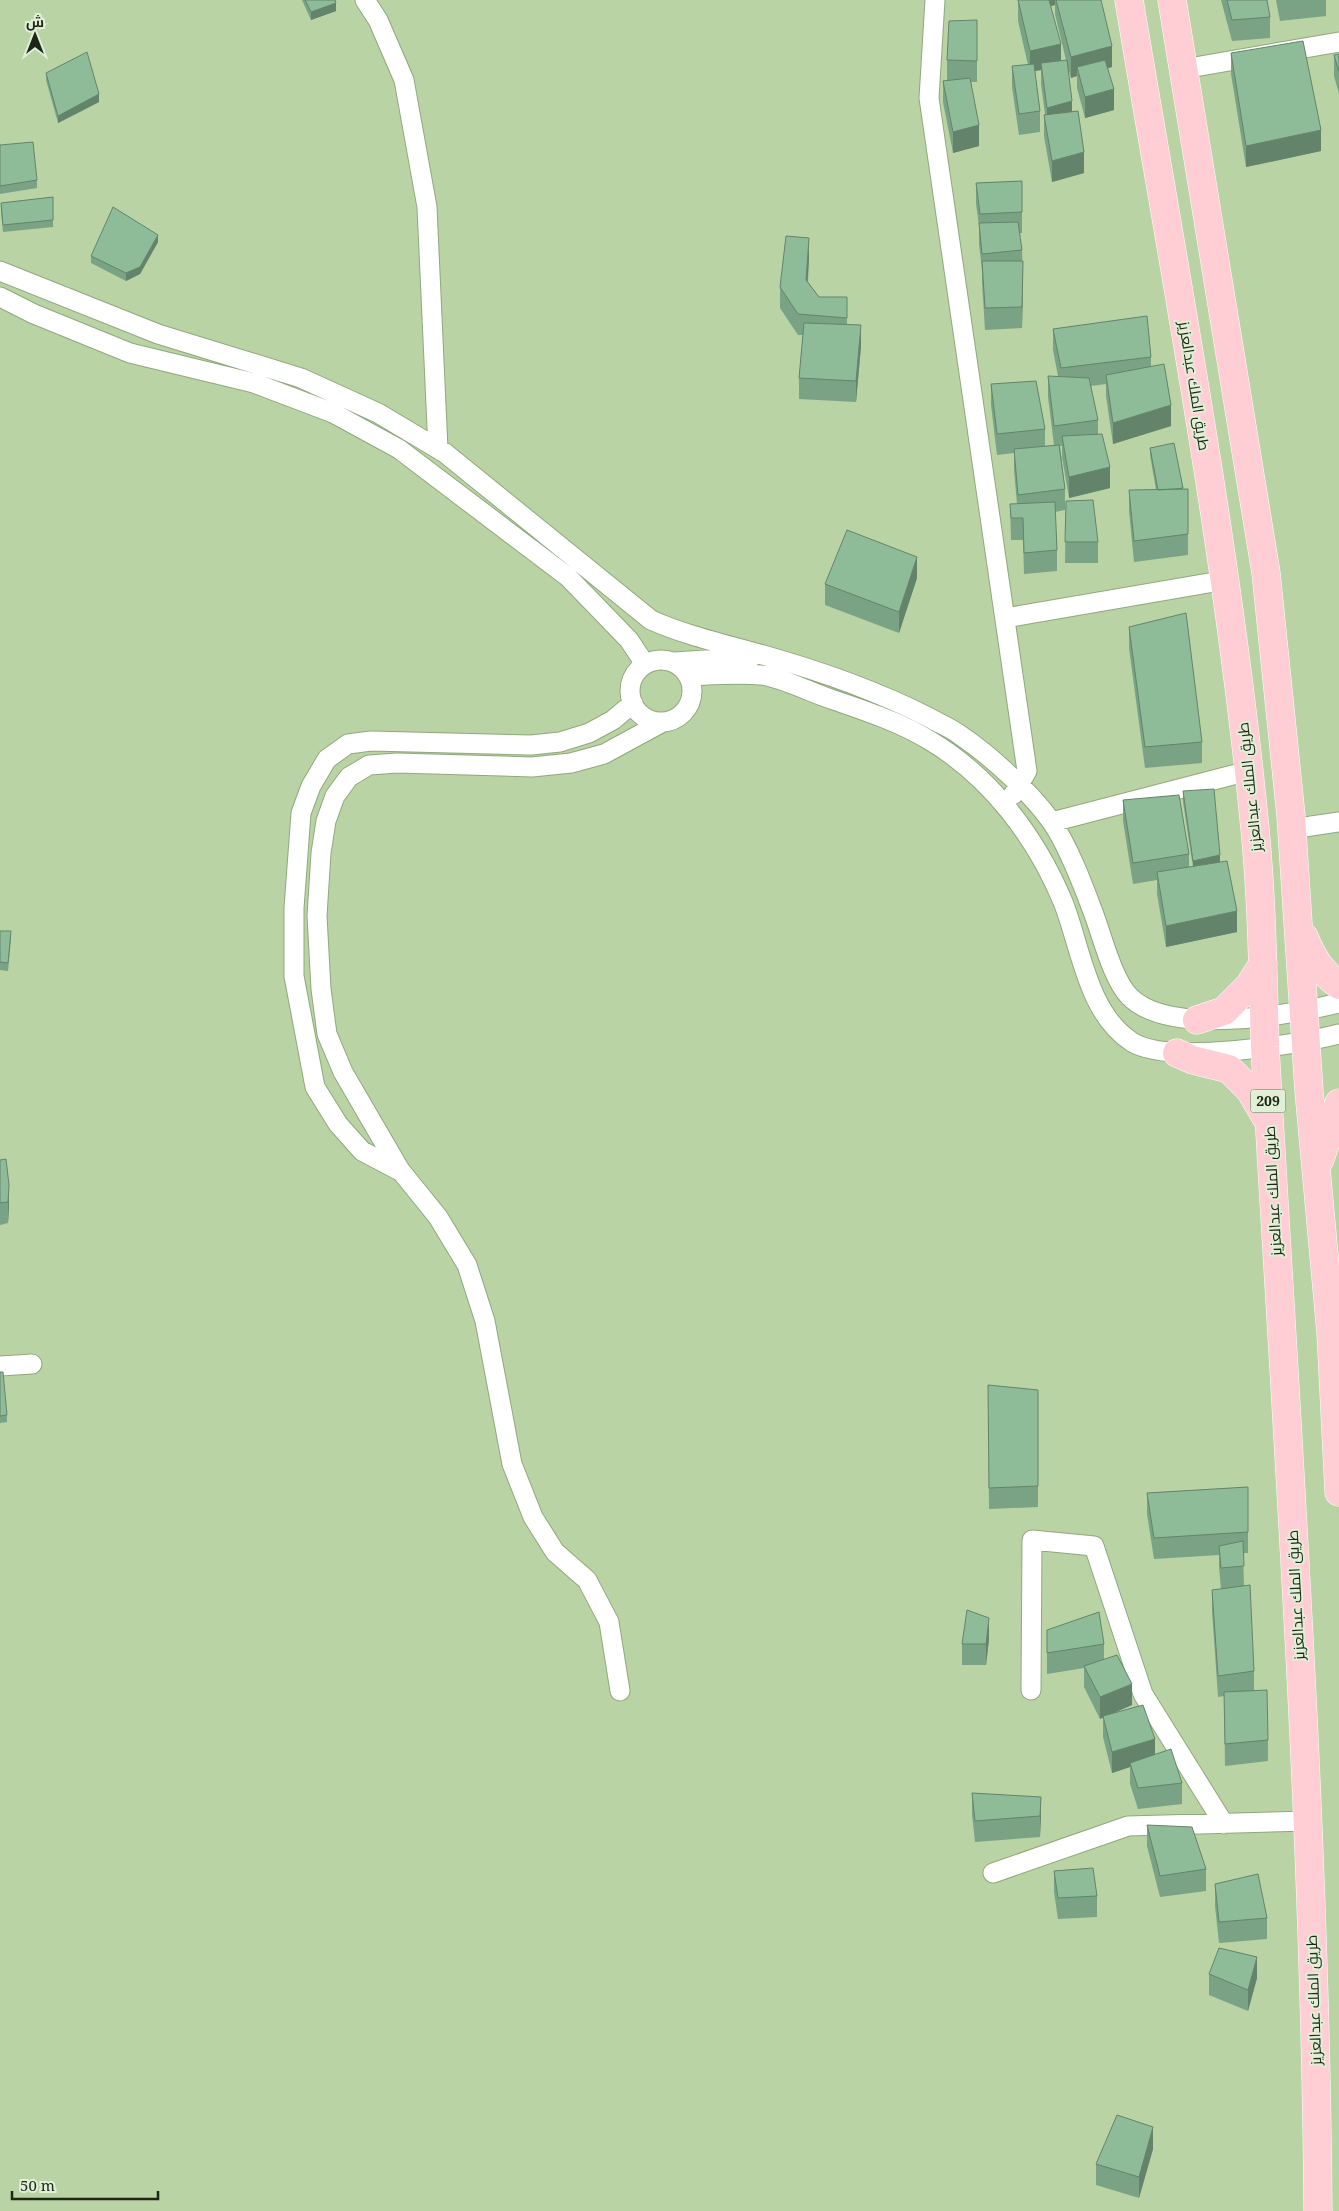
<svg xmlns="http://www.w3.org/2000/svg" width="1339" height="2211" font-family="'Noto Serif',Cairo,serif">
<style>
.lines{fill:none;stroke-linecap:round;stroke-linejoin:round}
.street-casing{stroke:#90a97c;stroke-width:21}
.primary-casing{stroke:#fff;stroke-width:29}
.street{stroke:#fff;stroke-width:19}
.primary{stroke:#feced4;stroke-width:28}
.wall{fill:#7aa284;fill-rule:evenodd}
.shaded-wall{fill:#63846b}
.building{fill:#8ebc99;stroke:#63846b}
.labels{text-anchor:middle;stroke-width:4;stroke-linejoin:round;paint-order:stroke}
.shield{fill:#e1efd7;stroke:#58634f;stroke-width:1}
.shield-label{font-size:14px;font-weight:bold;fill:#1d2715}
.street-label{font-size:15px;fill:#1d2715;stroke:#e1efd7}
</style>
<rect width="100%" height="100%" fill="#b9d3a4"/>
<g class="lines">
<defs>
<path id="street" d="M 365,0 L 378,20 L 404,80 L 427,207 L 438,449
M 935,0 L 929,98 L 1027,771 L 1013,795
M 1183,69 L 1339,42
M 0,271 L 158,334 L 301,378 L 378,413 L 445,453 L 651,620 C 687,636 725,644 763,655 C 820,671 877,691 930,718 C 940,724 951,728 960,735 C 990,755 1030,792 1051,821 C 1068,845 1083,885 1093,912 C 1102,935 1112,978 1129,996 C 1168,1037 1289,1015 1339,1003
M 0,297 L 34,314 L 130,353 L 254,383 L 333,413 L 399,449 L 568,577 L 629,640 L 645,664
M 1005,618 L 1226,580
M630 691a31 31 0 1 1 62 0a31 31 0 1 1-62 0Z
M 674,662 L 752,657
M 689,676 C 713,675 737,673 761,675 C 778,676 810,692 828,698 C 862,710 898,721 929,740 C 990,776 1036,837 1063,902 C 1081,947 1087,1013 1132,1042 C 1168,1065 1297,1045 1339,1034
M 1052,822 L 1248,771
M 1291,829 L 1339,822
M 398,1170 L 362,1151 L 338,1124 L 315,1087 L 294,976 L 294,908 L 301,813 L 311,786 L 327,759 L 348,744 L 371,741 L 531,745 L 560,742 L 589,733 L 613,720 L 633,703
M 0,1366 L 32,1364
M 1031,1690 L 1032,1540 L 1094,1546 L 1143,1694 L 1224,1824
M 620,1691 L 609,1622 L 587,1580 L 555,1552 L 533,1517 L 512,1464 L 485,1321 L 467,1265 L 438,1217 L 400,1170 L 343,1072 L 327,1034 L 321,989 L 317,916 L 321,853 L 326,821 L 335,796 L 349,777 L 369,765 L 397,763 L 532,767 L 571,763 L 604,754 L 661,723
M 993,1873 L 1128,1826 L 1308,1821"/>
<path id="primary" d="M 1129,0 C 1175,276 1228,551 1255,829 C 1262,901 1263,975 1265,1047 C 1287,1435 1315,1823 1318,2211
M 1172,0 L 1266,573 L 1291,816 L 1309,1091 L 1331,1333 L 1339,1492
M 1304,937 C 1312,957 1321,972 1339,985
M 1197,1020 L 1224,1011 L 1249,986 L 1263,964
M 1177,1053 L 1193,1060 L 1229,1069 L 1250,1090 L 1267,1119
M 1320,1159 L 1339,1103"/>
</defs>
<use href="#street" class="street-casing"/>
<use href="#primary" class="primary-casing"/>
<use href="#street" class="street"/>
<use href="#primary" class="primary"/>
</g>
<path class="wall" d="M 302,0 L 335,0 L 336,11 L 311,20 Z
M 1018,0 L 1101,0 L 1112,67 L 1108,68 L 1114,110 L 1085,118 L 1077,88 L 1077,76 L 1071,78 L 1068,68 L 1072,111 L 1084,173 L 1052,182 L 1044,136 L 1044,115 L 1045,114 L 1041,84 L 1041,70 L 1034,71 L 1040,111 L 1040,132 L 1019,135 L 1012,87 L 1012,66 L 1028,65 L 1018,21 ZM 1055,5 L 1055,14 L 1066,60 L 1061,61 L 1051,6 Z
M 1221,0 L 1267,0 L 1270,17 L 1270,38 L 1232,41 Z
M 1276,0 L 1326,0 L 1326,16 L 1280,21 Z
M 977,20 L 977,82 L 971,82 L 979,146 L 953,153 L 943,102 L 943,81 L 947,80 L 947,60 Z
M 1231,53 L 1321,151 L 1246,167 L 1231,74 Z
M 1339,54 L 1339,94 L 1334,76 L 1334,55 Z
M 46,73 L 99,102 L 58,123 L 46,80 Z
M 0,145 L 37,180 L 37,188 L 0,194 Z
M 1022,181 L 1022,233 L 1019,233 L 1022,250 L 1023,282 L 1022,328 L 985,330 L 982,282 L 982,270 L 979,244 L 979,226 L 976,204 L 976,183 Z
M 53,197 L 53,227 L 3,232 L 1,211 L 1,203 Z
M 158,242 L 140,274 L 126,281 L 91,263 L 91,256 Z
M 809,259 L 808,282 L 819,297 L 847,297 L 847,325 L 861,346 L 856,402 L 799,399 L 799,378 L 803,335 L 798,335 L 780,308 L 780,287 Z
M 1053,329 L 1151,357 L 1151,367 L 1171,426 L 1113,444 L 1106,396 L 1106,384 L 1091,386 L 1098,420 L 1098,434 L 1110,488 L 1069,498 L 1062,457 L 1062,446 L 1060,446 L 1065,489 L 1065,510 L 1055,512 L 1057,550 L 1057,571 L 1024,574 L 1023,540 L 1011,540 L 1010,504 L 1017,504 L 1014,470 L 1014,453 L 997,455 L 991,405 L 991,384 L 1045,429 L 1045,446 L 1054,445 L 1048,397 L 1048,376 L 1058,376 L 1053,350 Z
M 1150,448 L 1183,489 L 1188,489 L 1188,555 L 1134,562 L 1129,511 L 1129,490 L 1156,490 L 1150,455 Z
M 1066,501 L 1098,542 L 1098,563 L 1065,563 Z
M 917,578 L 899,633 L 825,605 L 825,584 Z
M 1129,627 L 1202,742 L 1202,763 L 1145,768 L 1129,648 Z
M 1183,791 L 1220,862 L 1237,932 L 1166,947 L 1157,894 L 1157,880 L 1133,884 L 1123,821 L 1123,800 L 1189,854 L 1189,867 L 1193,867 L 1183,802 Z
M 0,931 L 11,939 L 8,971 L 0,970 Z
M 0,1160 L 9,1206 L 8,1223 L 0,1225 Z
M 0,1372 L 7,1415 L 7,1422 L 0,1423 Z
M 988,1385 L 1038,1390 L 1038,1507 L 989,1509 Z
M 1248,1487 L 1248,1553 L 1243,1553 L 1244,1586 L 1254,1671 L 1254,1690 L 1268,1740 L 1268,1761 L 1225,1766 L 1224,1696 L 1218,1697 L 1212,1611 L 1212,1590 L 1221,1589 L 1219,1567 L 1219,1555 L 1154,1559 L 1147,1514 L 1147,1493 Z
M 1047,1630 L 1104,1644 L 1104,1659 L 1132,1705 L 1115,1712 L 1182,1783 L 1182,1804 L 1138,1809 L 1130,1784 L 1130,1767 L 1112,1773 L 1103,1737 L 1103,1717 L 1100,1719 L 1084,1687 L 1084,1668 L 1047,1674 Z
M 989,1639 L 986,1665 L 962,1665 L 962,1644 Z
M 972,1793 L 1041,1797 L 1040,1837 L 975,1842 L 972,1814 Z
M 1147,1825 L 1206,1869 L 1206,1891 L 1160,1897 L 1147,1846 Z
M 1054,1871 L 1097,1896 L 1097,1917 L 1058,1919 L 1054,1892 Z
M 1215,1884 L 1267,1918 L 1267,1939 L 1219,1943 L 1215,1906 Z
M 1209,1974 L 1257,1978 L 1248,2011 L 1209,1995 Z
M 1153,2149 L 1139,2198 L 1096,2185 L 1096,2164 Z"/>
<path class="shaded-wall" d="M 1026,0 L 1055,0 L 1055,5 L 1026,12 Z
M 336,3 L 336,11 L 311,20 L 311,12 Z
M 1061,44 L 1061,65 L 1041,63 L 1041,70 L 1030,72 L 1030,51 Z
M 1112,46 L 1112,67 L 1079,76 L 1077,67 L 1077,76 L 1071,78 L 1071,57 Z
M 1114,89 L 1114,110 L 1085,118 L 1085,97 Z
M 99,94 L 99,102 L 58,123 L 58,116 Z
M 1072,101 L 1072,122 L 1047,129 L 1047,108 Z
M 979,125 L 979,146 L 953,153 L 953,132 Z
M 1321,130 L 1321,151 L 1246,167 L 1246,146 Z
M 1084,152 L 1084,173 L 1052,182 L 1052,161 Z
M 158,235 L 158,242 L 140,274 L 126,281 L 126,273 Z
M 809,238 L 809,259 L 806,301 L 806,280 Z
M 1023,261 L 1023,282 L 1022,328 L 1022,307 Z
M 861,325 L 861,346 L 856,402 L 856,381 Z
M 1171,405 L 1171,426 L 1113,444 L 1113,423 Z
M 1110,467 L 1110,488 L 1069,498 L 1069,477 Z
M 917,557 L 917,578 L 899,633 L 899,612 Z
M 1220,855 L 1220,866 L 1193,872 L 1193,861 Z
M 1237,911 L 1237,932 L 1166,947 L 1166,926 Z
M 9,1185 L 9,1206 L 8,1223 L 8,1202 Z
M 989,1618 L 989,1639 L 986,1665 L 986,1644 Z
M 1132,1684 L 1132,1705 L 1100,1719 L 1100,1697 Z
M 1155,1739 L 1155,1760 L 1130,1763 L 1130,1767 L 1112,1773 L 1112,1752 Z
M 1041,1797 L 1041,1818 L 1040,1837 L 1040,1816 Z
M 1257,1957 L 1257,1978 L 1248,2011 L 1248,1990 Z
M 1153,2127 L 1153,2149 L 1139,2198 L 1139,2177 Z"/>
<path class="building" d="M 305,0 L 335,0 L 336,3 L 311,12 Z
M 1018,0 L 1049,0 L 1061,44 L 1030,51 Z
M 1056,0 L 1101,0 L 1112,46 L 1071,57 Z
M 1227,0 L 1267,0 L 1270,17 L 1232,20 Z
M 977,20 L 977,61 L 947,60 L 949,21 Z
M 1303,41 L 1321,130 L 1246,146 L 1231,53 Z
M 87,52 L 99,94 L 58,116 L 46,73 Z
M 1339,54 L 1339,72 L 1334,55 Z
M 1067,60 L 1072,101 L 1047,108 L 1041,63 Z
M 1105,60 L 1114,89 L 1085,97 L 1077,67 Z
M 1034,64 L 1040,111 L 1019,114 L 1012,66 Z
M 970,78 L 979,125 L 953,132 L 943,81 Z
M 1078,111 L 1084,152 L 1052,161 L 1044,115 Z
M 33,142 L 37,180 L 0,186 L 0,145 Z
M 1022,181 L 1022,212 L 980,214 L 976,183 Z
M 53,197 L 53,220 L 3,225 L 1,203 Z
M 113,207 L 158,235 L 140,267 L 126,273 L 91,256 Z
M 1018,222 L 1022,250 L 982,254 L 979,223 Z
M 786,236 L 809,238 L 806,280 L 819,297 L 847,297 L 847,318 L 798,314 L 780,287 Z
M 982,261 L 1023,261 L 1022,307 L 985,308 Z
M 1147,316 L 1151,357 L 1061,368 L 1053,329 Z
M 804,323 L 861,325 L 856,381 L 799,378 Z
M 1164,364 L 1171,405 L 1113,423 L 1106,375 Z
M 1048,376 L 1089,378 L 1098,420 L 1054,426 Z
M 1036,381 L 1045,429 L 997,434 L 991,384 Z
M 1102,434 L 1110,467 L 1069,477 L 1062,436 Z
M 1174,443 L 1183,488 L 1175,489 L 1158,490 L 1150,448 Z
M 1059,445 L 1065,489 L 1018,495 L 1014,449 Z
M 1188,489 L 1188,534 L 1134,541 L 1129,490 Z
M 1093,500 L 1098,542 L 1065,542 L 1066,501 Z
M 1055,502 L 1057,550 L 1024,553 L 1023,518 L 1011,518 L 1010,504 Z
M 847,530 L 917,557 L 899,612 L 825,584 Z
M 1186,613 L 1202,742 L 1145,747 L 1129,627 Z
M 1214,789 L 1220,855 L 1193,861 L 1183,791 Z
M 1179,795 L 1189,854 L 1133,863 L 1123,800 Z
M 1227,861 L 1237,911 L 1166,926 L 1157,872 Z
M 0,931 L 11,931 L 8,963 L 0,962 Z
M 6,1159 L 9,1185 L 8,1202 L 0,1203 L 0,1160 Z
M 0,1372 L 3,1372 L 7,1415 L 0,1416 Z
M 988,1385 L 1038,1390 L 1038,1486 L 989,1488 Z
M 1248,1487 L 1248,1532 L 1154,1538 L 1147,1493 Z
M 1243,1541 L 1244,1566 L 1221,1568 L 1219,1546 Z
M 1250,1585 L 1254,1671 L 1218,1676 L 1212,1590 Z
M 967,1610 L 989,1618 L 986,1644 L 962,1644 Z
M 1099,1612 L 1104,1644 L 1047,1653 L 1047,1630 Z
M 1117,1655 L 1132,1684 L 1100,1697 L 1084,1666 Z
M 1267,1690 L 1268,1740 L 1225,1744 L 1224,1692 Z
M 1143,1705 L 1155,1739 L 1112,1752 L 1103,1716 Z
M 1171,1749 L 1182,1783 L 1138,1788 L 1130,1763 Z
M 972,1793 L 1041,1797 L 1040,1816 L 975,1821 Z
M 1147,1825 L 1192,1827 L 1206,1869 L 1160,1876 Z
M 1093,1868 L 1097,1896 L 1058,1898 L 1054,1871 Z
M 1258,1874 L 1267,1918 L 1219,1922 L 1215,1884 Z
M 1219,1948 L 1257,1957 L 1248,1990 L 1209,1974 Z
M 1117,2115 L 1153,2127 L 1139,2177 L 1096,2164 Z"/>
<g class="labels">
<rect class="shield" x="1250.5" y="1089.5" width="35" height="23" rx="4"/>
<g class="shield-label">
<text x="1268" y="1106">209</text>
</g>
<g class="street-label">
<text transform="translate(1194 386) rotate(81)" y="5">طريق الملك عبدالعزيز</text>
<text transform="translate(1250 787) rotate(-96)" y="5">طريق الملك عبدالعزيز</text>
<text transform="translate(1273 1191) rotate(-93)" y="5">طريق الملك عبدالعزيز</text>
<text transform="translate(1296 1595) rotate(-93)" y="5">طريق الملك عبدالعزيز</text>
<text transform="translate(1314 2000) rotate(-92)" y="5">طريق الملك عبدالعزيز</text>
</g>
</g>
<g transform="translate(35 35)" stroke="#e1efd7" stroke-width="4" paint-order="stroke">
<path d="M0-4L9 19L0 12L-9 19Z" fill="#1d2715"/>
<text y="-8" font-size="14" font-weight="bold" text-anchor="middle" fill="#1d2715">ش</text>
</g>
<path d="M12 2191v8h146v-8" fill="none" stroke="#1d2715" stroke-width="2.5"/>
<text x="20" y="2191" font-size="15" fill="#1d2715" stroke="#e1efd7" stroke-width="4" paint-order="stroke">50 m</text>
</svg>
